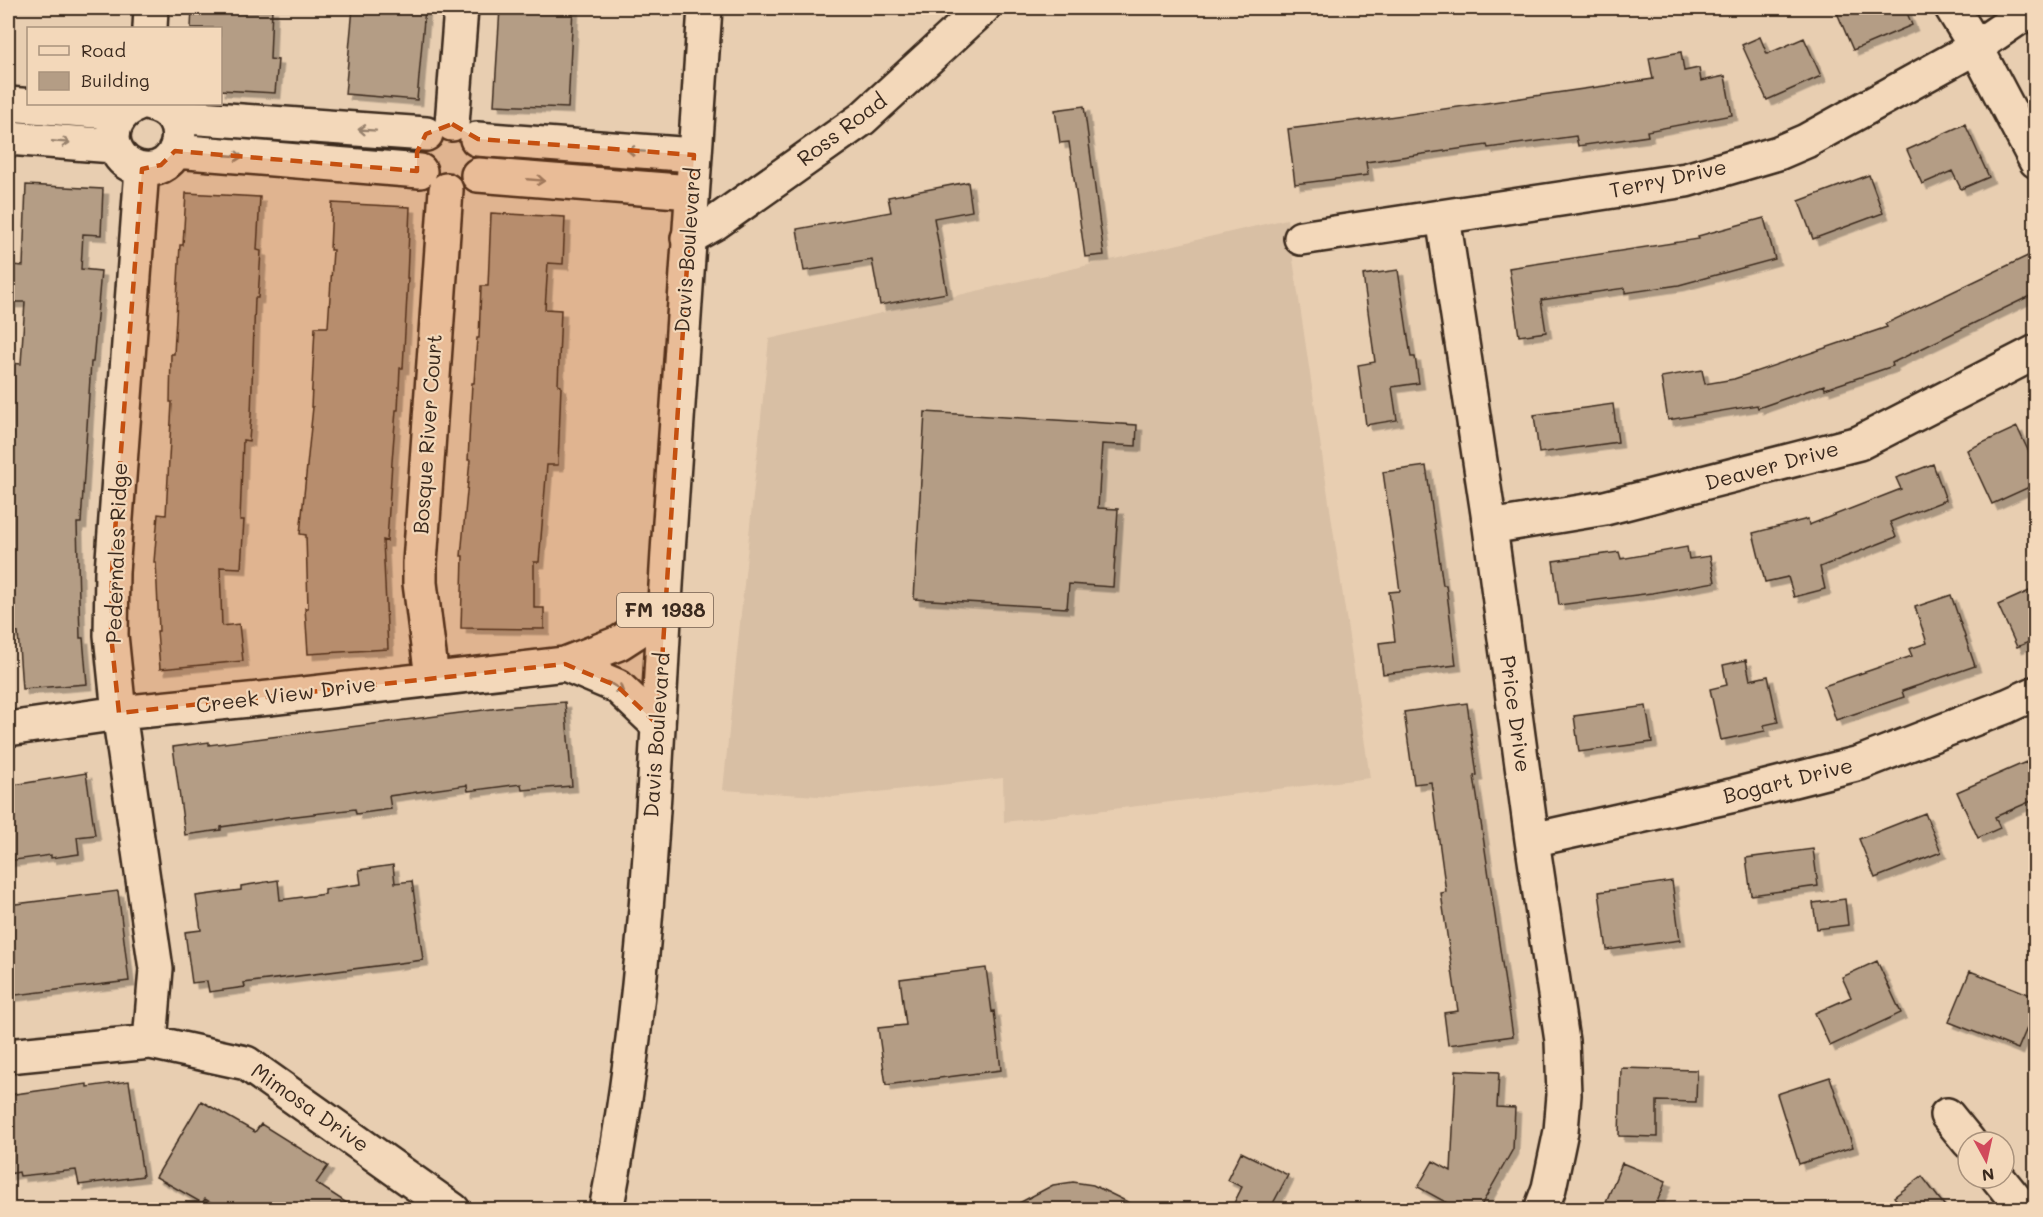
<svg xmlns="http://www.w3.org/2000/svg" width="2043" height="1217" font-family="Mali,sans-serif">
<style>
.built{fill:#d8bfa4}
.building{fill:#b49d85;stroke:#3b2a1e;stroke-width:1.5;filter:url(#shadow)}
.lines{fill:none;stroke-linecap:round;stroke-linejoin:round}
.minor-casing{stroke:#3b2a1e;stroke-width:38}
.major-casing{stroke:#3b2a1e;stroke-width:38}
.minor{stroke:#f3d8ba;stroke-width:33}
.major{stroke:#f3d8ba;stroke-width:33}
.oneway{stroke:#97816c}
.marked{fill:#c55010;fill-opacity:0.2;stroke:#c55010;stroke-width:4.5;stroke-dasharray:12 8;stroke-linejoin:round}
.labels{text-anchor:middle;stroke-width:4.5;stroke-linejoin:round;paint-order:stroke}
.shield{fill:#f3d8ba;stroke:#725e4d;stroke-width:1.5}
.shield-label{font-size:20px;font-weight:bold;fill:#3b2a1e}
.street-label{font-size:21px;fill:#3b2a1e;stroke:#f3d8ba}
</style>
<defs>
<filter id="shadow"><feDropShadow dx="5.5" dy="5.5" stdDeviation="0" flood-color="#0004"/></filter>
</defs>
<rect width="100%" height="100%" fill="#e8ceb1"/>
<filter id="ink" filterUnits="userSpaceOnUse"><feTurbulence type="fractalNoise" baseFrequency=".0167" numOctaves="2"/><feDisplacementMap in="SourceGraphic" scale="12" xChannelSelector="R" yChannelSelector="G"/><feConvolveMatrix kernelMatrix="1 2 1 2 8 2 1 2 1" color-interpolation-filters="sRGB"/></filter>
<g filter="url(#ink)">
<path class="built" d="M 1287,219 L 1370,778 L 1004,822 L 1003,778 L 833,797 L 723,790 L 769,339 Z"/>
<path class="building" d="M 192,8 L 272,8 L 270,59 L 278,60 L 275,93 L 220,90 L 220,28 L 191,28 Z
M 353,8 L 425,8 L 417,100 L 345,94 Z
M 500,8 L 573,8 L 568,108 L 494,105 Z
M 1835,8 L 1905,8 L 1912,25 L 1853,50 Z
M 1760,37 L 1767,54 L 1804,38 L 1821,76 L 1767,100 L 1742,45 Z
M 1681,52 L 1684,71 L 1699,68 L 1701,81 L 1725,76 L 1732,115 L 1647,131 L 1648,136 L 1578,146 L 1576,136 L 1488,148 L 1487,145 L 1366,162 L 1368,175 L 1295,184 L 1288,129 L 1361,120 L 1361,121 L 1653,79 L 1649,58 Z
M 1084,106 L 1104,255 L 1085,257 L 1069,142 L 1060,143 L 1055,110 Z
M 1965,124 L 1989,177 L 1961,189 L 1952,171 L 1922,184 L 1907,150 Z
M 1869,175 L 1883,213 L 1813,239 L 1799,201 Z
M 968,182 L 972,211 L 934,218 L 947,293 L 880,305 L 872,260 L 804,271 L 797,229 L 891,212 L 888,197 Z
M 26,185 L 103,189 L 101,235 L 83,234 L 81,269 L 101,271 L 93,362 L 91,362 L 81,523 L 77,523 L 80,638 L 83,638 L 87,684 L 22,689 L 18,632 L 9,632 L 8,502 L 10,465 L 8,465 L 8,394 L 10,363 L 21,364 L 25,302 L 10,302 L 12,265 L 23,266 Z
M 186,193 L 260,197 L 257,250 L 261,251 L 258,298 L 255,298 L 251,415 L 249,441 L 243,440 L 240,520 L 244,520 L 241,568 L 220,567 L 222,626 L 239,624 L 243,661 L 160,669 L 157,631 L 159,631 L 156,562 L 154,562 L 158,514 L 166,515 L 172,402 L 170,402 L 171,354 L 174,354 L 180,245 L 183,245 Z
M 332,203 L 410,207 L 407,278 L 408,278 L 403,368 L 400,368 L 398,410 L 396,410 L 392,462 L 387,541 L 383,540 L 388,649 L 308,654 L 305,608 L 308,608 L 306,535 L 300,534 L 313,407 L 311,407 L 315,327 L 328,327 L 333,250 L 330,250 Z
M 491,213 L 565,217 L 563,264 L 548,263 L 545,309 L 561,310 L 558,385 L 561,386 L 558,465 L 547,465 L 539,562 L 534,562 L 534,608 L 544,608 L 544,629 L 461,628 L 463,556 L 461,556 L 470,460 L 468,460 L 472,383 L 474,383 L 477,338 L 479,338 L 481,286 L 488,286 Z
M 1764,218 L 1775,259 L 1679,285 L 1625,293 L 1625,288 L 1541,300 L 1546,332 L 1519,336 L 1509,268 L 1699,239 L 1698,236 Z
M 2036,252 L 2036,293 L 1892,363 L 1893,366 L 1825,389 L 1824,385 L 1758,408 L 1757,405 L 1668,420 L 1661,377 L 1702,370 L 1705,384 L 1734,379 L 1887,327 L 1885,324 Z
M 1398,270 L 1411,357 L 1415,357 L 1419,383 L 1392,387 L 1397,420 L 1366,425 L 1358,365 L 1375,362 L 1363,275 Z
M 1613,404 L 1618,442 L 1539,453 L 1534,415 Z
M 925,412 L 1137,425 L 1136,446 L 1102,444 L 1098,508 L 1118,509 L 1113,587 L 1069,584 L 1067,608 L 914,599 Z
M 2017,427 L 2036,467 L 2036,484 L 1992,504 L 1967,450 Z
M 1933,464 L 1946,500 L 1890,522 L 1896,537 L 1820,567 L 1825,589 L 1794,597 L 1788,577 L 1765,582 L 1753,533 L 1808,519 L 1809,525 L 1901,489 L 1896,478 Z
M 1426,466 L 1443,585 L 1446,585 L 1456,665 L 1383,674 L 1379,643 L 1395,641 L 1389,592 L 1400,591 L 1383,472 Z
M 1687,547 L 1689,559 L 1710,556 L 1715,582 L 1652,593 L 1559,605 L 1553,561 L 1619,552 L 1621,559 Z
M 2036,588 L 2036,639 L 2017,647 L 1998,605 Z
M 1951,595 L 1975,666 L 1902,691 L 1904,697 L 1836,720 L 1824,686 L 1912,656 L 1909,649 L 1927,643 L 1915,607 Z
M 1746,660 L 1750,680 L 1768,676 L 1778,722 L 1764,725 L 1765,731 L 1721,740 L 1710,689 L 1727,685 L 1723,665 Z
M 565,702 L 572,786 L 522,790 L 521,784 L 468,791 L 467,785 L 389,796 L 391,809 L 356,814 L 355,809 L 288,817 L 221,827 L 221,830 L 185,835 L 173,747 L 209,742 L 209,745 L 515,706 Z
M 1467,703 L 1477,775 L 1474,776 L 1513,1036 L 1448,1045 L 1444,1013 L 1458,1011 L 1441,893 L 1446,892 L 1431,782 L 1414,784 L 1404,712 Z
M 1646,706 L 1652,742 L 1579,752 L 1574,716 Z
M 2026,762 L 2036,783 L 2036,799 L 1995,817 L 2000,828 L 1978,838 L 1957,792 Z
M 86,773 L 95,835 L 77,837 L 79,854 L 51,858 L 51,855 L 8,861 L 8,786 Z
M 1925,813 L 1941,852 L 1875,878 L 1859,839 Z
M 1813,849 L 1818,886 L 1751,895 L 1746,858 Z
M 393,865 L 395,883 L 412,881 L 423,960 L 244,983 L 245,987 L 209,992 L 207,981 L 192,983 L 185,932 L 201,930 L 196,896 L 241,890 L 241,886 L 278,880 L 280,900 L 325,894 L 325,889 L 361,884 L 359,870 Z
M 1672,881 L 1680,940 L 1607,950 L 1599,892 Z
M 118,891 L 129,981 L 8,996 L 8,905 Z
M 1845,899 L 1848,925 L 1817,929 L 1813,903 Z
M 1877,961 L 1901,1013 L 1830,1046 L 1815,1013 L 1851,997 L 1842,977 Z
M 986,968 L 992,1012 L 994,1011 L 1001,1070 L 886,1085 L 878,1028 L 906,1025 L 900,979 Z
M 1970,971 L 2036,997 L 2036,1007 L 2018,1049 L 1949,1022 Z
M 1621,1068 L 1697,1070 L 1696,1102 L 1657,1101 L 1657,1137 L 1619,1136 Z
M 1456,1070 L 1499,1072 L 1497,1107 L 1515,1108 L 1513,1149 L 1479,1209 L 1458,1209 L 1418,1187 L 1433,1161 L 1451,1171 Z
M 1830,1077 L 1853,1147 L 1799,1164 L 1777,1094 Z
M 129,1081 L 143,1176 L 79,1185 L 76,1170 L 20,1176 L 19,1172 L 8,1174 L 8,1095 L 87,1084 L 87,1087 Z
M 201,1101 L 255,1132 L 261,1124 L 328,1166 L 316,1183 L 356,1209 L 222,1209 L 205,1199 L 202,1203 L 156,1177 Z
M 1241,1152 L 1288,1175 L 1270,1209 L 1231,1209 L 1242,1187 L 1227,1180 Z
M 1622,1163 L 1666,1181 L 1654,1209 L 1603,1209 Z
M 1922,1176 L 1947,1209 L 1904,1209 L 1894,1197 Z
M 1073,1182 L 1093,1185 L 1142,1209 L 1008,1209 L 1053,1185 Z"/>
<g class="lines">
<defs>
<path id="minor" d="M 1952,8 L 1976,47 L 2036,161
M 150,28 L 151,8
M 8,104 L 122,113
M 139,104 C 120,110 106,131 117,151 C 121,159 128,165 138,168 C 181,179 197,113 150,104
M 172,116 L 426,134
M 452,124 L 461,8
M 8,138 L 114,146
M 477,139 L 694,155
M 175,151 L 420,171
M 142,169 L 112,572 L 111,635 L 119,713 L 156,969 L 150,1042
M 478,175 L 691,192
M 1443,217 L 1490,527 L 1532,840 L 1562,1041 L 1564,1095 L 1561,1131 L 1549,1188 L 1541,1210
M 688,238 L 715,223 L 862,119 L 983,8
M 1301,238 L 1686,180 L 1778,153 L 1806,141 L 1976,47 L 2033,8
M 1490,527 L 1605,508 L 1859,443 L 2036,352
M 565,664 L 617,686 L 658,725
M 432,678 L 420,583 L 420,563 L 446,190
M 8,729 L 119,713 L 269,698 L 565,664 L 619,643 L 664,614
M 1532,840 L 1735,795 L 1860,763 L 2007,706 L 2036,693
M 8,1056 L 150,1042 L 246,1063 L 453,1210
M 1947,1115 L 1969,1142
M 1998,1178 L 2024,1210"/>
<path id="major" d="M 606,1210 C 645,1015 653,816 664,619 C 676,415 690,211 705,8"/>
</defs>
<use href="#minor" class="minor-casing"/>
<use href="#major" class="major-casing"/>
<use href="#minor" class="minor"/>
<use href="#major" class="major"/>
</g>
<defs><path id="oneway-shaft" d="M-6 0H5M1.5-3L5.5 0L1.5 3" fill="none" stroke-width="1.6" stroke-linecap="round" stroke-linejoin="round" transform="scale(1.5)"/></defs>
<g class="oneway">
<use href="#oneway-shaft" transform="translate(367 130) rotate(-176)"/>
<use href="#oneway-shaft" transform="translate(61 142) rotate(5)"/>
<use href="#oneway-shaft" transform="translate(636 151) rotate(-176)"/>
<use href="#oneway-shaft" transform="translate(234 156) rotate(5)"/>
<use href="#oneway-shaft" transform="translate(536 180) rotate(5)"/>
<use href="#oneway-shaft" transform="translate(616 687) rotate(33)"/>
</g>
</g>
<path class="marked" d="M 452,124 L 478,139 L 694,155 L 658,725 L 617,686 L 565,664 L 119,713 L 111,635 L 112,572 L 142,169 L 161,165 L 175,151 L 417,171 L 417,152 L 426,134 Z"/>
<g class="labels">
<rect class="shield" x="617" y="593" width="96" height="34" rx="4.5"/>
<g class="shield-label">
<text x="665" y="617">FM 1938</text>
</g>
<g class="street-label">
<text transform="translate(842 130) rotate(-37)" y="7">Ross Road</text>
<text transform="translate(1668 179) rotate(-12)" y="7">Terry Drive</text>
<text transform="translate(688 250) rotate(-86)" y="7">Davis Boulevard</text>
<text transform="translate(428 434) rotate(-86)" y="7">Bosque River Court</text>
<text transform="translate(1772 466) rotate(-15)" y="7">Deaver Drive</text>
<text transform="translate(117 553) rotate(-88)" y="7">Pedernales Ridge</text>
<text transform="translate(286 695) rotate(-7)" y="7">Creek View Drive</text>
<text transform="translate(1515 714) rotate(82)" y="7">Price Drive</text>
<text transform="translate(657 735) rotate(-86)" y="7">Davis Boulevard</text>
<text transform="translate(1788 781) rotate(-14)" y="7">Bogart Drive</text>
<text transform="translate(310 1108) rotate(35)" y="7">Mimosa Drive</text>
</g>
</g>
<rect width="2043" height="1217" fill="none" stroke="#f3d8ba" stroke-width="30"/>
<rect x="15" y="15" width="2013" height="1187" fill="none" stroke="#3b2a1e" stroke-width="2" filter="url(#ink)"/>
<rect x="27" y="27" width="195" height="78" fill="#f3d8ba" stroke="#a9927c" stroke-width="1.5"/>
<rect x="39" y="46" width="30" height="9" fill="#f3d8ba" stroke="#a9927c" stroke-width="1.5"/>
<text x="81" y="57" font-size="18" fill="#3b2a1e">Road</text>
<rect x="39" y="72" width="30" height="18" fill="#b49d85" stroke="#a9927c" stroke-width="1.5"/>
<text x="81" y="87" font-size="18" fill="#3b2a1e">Building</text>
<g transform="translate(1986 1160) rotate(172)"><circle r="28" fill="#f3d8ba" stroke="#a9927c" stroke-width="1.5"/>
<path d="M0-4.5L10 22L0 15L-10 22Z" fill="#d1495b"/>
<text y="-9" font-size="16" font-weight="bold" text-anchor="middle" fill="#3b2a1e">N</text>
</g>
</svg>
